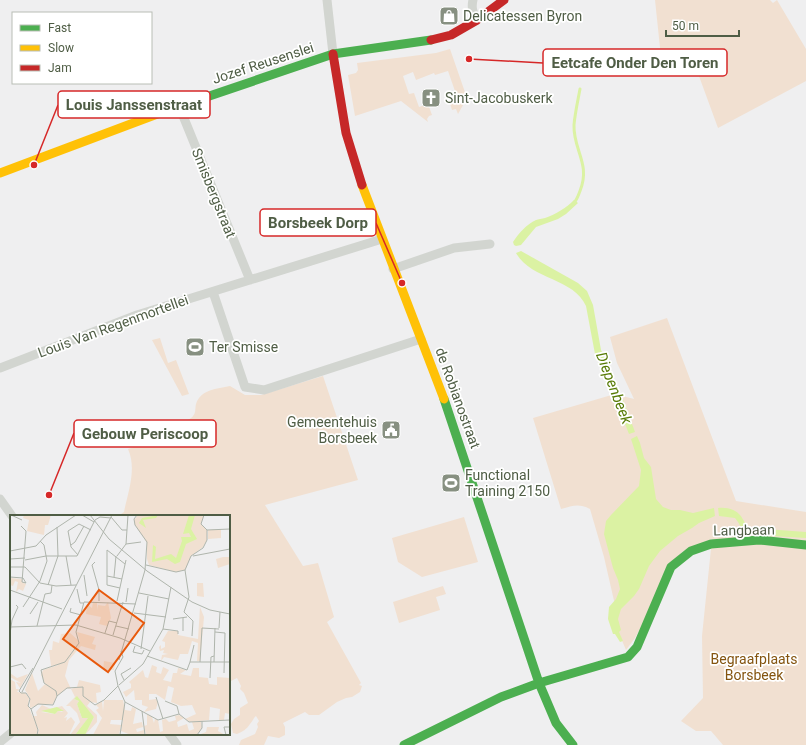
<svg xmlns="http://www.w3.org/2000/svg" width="806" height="745" font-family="Roboto,sans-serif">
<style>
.green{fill:#f1e0d1}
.water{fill:#dbf2a3}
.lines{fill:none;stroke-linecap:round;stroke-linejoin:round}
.stream{stroke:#dbf2a3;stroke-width:3}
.street{stroke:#d2d5d0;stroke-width:9}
.fast{stroke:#4caf50;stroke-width:9}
.slow{stroke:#ffc107;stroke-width:9}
.jam{stroke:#c62828;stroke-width:9}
.labels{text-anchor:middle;stroke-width:3.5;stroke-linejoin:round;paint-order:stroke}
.poi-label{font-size:14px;fill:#4f5d45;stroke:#fff;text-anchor:start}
.street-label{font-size:14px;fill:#4f5d45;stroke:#fff}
.park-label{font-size:14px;fill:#84540f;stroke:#fff}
.water-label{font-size:15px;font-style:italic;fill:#587b07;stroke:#fff}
.inset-road{fill:none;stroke:#afb5ac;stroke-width:1}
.view{fill:#e8590c;fill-opacity:0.15;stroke:#e8590c;stroke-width:2}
.inset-edge{fill:none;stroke:#4f5d45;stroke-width:2}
.leader{fill:none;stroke:#d62828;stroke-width:1.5}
.callout-dot{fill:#d62828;stroke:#fff;stroke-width:1.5}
.callout{fill:#fff;stroke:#d62828;stroke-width:1.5}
.callout-label{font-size:15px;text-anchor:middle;font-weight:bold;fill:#4f5d45}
</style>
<rect width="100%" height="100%" fill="#efeff0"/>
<path class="green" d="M 655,0 L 770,0 L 773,3 L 777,0 L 806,49 L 806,81 L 718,128 L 692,57 L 661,57 Z
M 450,49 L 467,98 L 458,114 L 456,109 L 452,110 L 448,97 L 456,94 L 448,71 L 435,75 L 434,73 L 416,80 L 413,72 L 403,76 L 409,94 L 414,93 L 419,107 L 428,104 L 432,115 L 429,116 L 427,119 L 428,122 L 401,101 L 355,116 L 348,75 L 356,73 L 358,70 L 357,63 L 436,53 Z
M 667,318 L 736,501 L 806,512 L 806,745 L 723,745 L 711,731 L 696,731 L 681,721 L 703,698 L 702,636 L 712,539 L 682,552 L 635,638 L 626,650 L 615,624 L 615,605 L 604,557 L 590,509 C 578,503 573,506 561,509 L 533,418 L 615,394 L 634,399 L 617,363 L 610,337 Z
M 160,338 L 168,363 L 176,360 L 189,394 L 182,396 L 152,340 Z
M 323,376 L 358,480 L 265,505 L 303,566 L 318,563 L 334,617 L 327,622 L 361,683 L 359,685 L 362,686 L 360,692 L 352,697 L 346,698 L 337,702 L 319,715 L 309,715 L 305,712 L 283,723 L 285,727 L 285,735 L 279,738 L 268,736 L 264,745 L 239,745 L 241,740 L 255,734 L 258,727 L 257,724 L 259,721 L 256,716 C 253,718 253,721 250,724 C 247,729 242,732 237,734 L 233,733 L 231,724 L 234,719 L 240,715 L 240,708 L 248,703 L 244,693 L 240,689 L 241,686 L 237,678 L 229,682 L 229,516 L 118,516 L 124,512 C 128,492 137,469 128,449 L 170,435 L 167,428 C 173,426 190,421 193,416 C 196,413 195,408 196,404 C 201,389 217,389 230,386 L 245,395 L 261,395 Z
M 464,517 L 478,562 L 422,577 L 398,562 L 392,538 Z
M 443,586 L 446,594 L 436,597 L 440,610 L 399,623 L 393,602 Z"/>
<path class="water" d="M 574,200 L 578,203 L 566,214 L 558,219 L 536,227 L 521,245 L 516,246 L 514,245 L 513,242 C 518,234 527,224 536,220 C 538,219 542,219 545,218 C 556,214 566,208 574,200 Z
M 521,251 L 578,283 L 587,291 L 593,305 L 601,350 L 608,364 L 613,384 L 622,397 L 635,432 L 629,434 L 616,401 L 608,386 L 595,354 L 586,306 C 574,278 531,280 516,253 Z
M 637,436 L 640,443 L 644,458 L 651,467 L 656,499 L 663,507 L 671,510 L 680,510 L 693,513 L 714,508 L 715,516 L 699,523 L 692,528 L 678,536 L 660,551 L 649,566 L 639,589 L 634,596 L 621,609 L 618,619 L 621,630 L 619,632 L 623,641 L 620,642 L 615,634 L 613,634 L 608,619 L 609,607 L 616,599 L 620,589 L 618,580 L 613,568 L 604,534 L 606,521 L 611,515 L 639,486 L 641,470 L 631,439 Z
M 718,508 C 726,507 735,509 740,515 C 744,520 745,525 751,528 L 806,532 L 806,538 L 753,535 C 740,532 742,526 735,518 L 719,516 Z"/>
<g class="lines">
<path class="stream" d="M 573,204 C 577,200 578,196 580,191 C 591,164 573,150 574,125 C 575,113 578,100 580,89"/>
<path class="street" d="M 327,0 L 333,54
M 473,0 C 471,8 473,13 477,20
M 179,106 L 250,280
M 393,269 L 454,248 L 490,244
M 213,292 L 245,387 L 264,390 L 421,339
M 0,368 L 137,315 L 382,239
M 0,499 L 12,516
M 169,734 L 177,745
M 0,742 L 11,733"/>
<path class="fast" d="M 168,110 L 333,54 L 431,40
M 444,399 L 539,683 L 556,723 L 573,745
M 404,745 L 501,697 L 539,683 L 628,657 L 637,647 L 671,567 L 691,551 L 711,544 L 759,540 L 806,545"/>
<path class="slow" d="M 0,173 L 168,110
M 362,185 L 444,399"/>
<path class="jam" d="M 431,40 L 451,35 L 477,20 L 504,0
M 333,54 L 346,133 L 362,185"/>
</g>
<defs>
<symbol id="shop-square" viewBox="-11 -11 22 22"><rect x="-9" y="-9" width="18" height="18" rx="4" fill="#879081" stroke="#fff"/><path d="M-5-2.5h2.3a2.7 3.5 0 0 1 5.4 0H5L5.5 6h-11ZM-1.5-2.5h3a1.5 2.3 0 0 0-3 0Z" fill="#fff"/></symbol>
<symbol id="church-square" viewBox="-11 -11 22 22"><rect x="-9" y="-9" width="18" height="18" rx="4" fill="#879081" stroke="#fff"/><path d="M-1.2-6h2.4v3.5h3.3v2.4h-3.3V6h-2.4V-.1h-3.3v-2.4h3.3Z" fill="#fff"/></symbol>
<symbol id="stadium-square" viewBox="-11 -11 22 22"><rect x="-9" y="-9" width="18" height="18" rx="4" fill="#879081" stroke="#fff"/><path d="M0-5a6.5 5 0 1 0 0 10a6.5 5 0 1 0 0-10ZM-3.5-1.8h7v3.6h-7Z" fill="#fff"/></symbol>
<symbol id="civic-square" viewBox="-11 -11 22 22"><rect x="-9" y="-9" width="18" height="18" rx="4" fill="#879081" stroke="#fff"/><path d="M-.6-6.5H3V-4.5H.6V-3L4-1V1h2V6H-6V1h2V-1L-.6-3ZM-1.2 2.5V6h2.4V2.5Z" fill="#fff"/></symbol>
</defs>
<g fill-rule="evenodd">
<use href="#shop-square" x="438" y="5" width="22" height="22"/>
<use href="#church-square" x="420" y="87" width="22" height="22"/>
<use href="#stadium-square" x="184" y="336" width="22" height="22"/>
<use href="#civic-square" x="380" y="419" width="22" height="22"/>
<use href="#stadium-square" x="440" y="472" width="22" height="22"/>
</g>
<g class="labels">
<g class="poi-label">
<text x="463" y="21">Delicatessen Byron</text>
<text x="445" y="103">Sint-Jacobuskerk</text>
<text x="209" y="352">Ter Smisse</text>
<text x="377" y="427" text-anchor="end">Gemeentehuis<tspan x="377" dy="16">Borsbeek</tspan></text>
<text x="465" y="480">Functional<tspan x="465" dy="16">Training 2150</tspan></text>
</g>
<g class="street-label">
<text transform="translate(263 63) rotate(-18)" y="5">Jozef Reusenslei</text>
<text transform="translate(214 193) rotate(68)" y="5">Smisbergstraat</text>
<text transform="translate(113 326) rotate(-20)" y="5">Louis Van Regenmortellei</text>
<text transform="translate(458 398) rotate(70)" y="5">de Robianostraat</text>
<text transform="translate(744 530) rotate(-1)" y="5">Langbaan</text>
</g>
<g class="park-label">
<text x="754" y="664">Begraafplaats<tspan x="754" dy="16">Borsbeek</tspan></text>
</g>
<g class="water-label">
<text transform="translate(614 388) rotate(69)" y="5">Diepenbeek</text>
</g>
</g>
<g transform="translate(10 515)">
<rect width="220" height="220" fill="#efeff0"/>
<path d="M 14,0 L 41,0 L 38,10 L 35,10 L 34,20 L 17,16 L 19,5 L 13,3 ZM 128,0 L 194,0 L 191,9 L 197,15 L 197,25 L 193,32 L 181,41 L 175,55 L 166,57 L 139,50 L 137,44 L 137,28 L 125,10 L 124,5 ZM 211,14 L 211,23 L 198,24 L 198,15 ZM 213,42 L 220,42 L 220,49 L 208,53 L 206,44 ZM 0,63 L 12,64 L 12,67 L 16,69 L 13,76 L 9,74 L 6,77 L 8,67 L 5,66 L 3,71 L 0,70 ZM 187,68 L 193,68 L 194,82 L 187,81 ZM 83,87 L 87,87 L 87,95 L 88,90 L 95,91 L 98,87 L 101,103 L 97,111 L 89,109 L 91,102 L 76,99 L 77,89 L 82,93 ZM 190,92 L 194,102 L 190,146 L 187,146 L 188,128 L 182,126 L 178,139 L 170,139 L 168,145 L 154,142 L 151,146 L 152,140 L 158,139 L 153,138 L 154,135 L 150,136 L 149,132 L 151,130 L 151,134 L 155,132 L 155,127 L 152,126 L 158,116 L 168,116 L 168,120 L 188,124 ZM 67,117 L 85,122 L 82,129 L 86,130 L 85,135 L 71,131 L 59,145 L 55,161 L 61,174 L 67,172 L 69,165 L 90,170 L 91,177 L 86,178 L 87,188 L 80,187 L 77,191 L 87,200 L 87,207 L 75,220 L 84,202 L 67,182 L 64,184 L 69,186 L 67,189 L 72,203 L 79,202 L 65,220 L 60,220 L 70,207 L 67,198 L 60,191 L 56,191 L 65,182 L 61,174 L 57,173 L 47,181 L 43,189 L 30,189 L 20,193 L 20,183 L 15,175 L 22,158 L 28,176 L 35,169 L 31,160 L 33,155 L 48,150 L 41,151 L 39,135 L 42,135 L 43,126 L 49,128 L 51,119 L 60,118 L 70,127 ZM 94,146 L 105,148 L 104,155 L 93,155 ZM 142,150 L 147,152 L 146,157 L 151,159 L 153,152 L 159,155 L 153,165 L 161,167 L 163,158 L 167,158 L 168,153 L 176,155 L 170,159 L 181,161 L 183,153 L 189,153 L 189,162 L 198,163 L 199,169 L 207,170 L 207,162 L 220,163 L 220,199 L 215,198 L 214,205 L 209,205 L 210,194 L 200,192 L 199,205 L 180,207 L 175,204 L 186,199 L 182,190 L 171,191 L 161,187 L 164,173 L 158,171 L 155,185 L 146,179 L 139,179 L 139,185 L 146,184 L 148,187 L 146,194 L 134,197 L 138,192 L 132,190 L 132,185 L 125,185 L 124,175 L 116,182 L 113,177 L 121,173 L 121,169 L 119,167 L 133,155 L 135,162 L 138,163 ZM 0,158 L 7,163 L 18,159 L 10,173 L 6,167 L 11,168 L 0,162 ZM 0,164 L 5,167 L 6,174 L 9,174 L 7,177 L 15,178 L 19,183 L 18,190 L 28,215 L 26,220 L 0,220 ZM 94,185 L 113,185 L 115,195 L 121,196 L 122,192 L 126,194 L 123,209 L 132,207 L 133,212 L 126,214 L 127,217 L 134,215 L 135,220 L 121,220 L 111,216 L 113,205 L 101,205 L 100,209 L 111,210 L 109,220 L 83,220 L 92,203 L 86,195 L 89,193 L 86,190 L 92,186 L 93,196 ZM 32,190 L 41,194 L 52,191 L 58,198 L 54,203 L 57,202 L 56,206 L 61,202 L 65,207 L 59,220 L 27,220 L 29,215 L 22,201 L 27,201 L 26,197 ZM 47,192 L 53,197 L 48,196 L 45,199 L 31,197 ZM 137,199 L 142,202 L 144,208 L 145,204 L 148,205 L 150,217 L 153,216 L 152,205 L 156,204 L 159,207 L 166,205 L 165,201 L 169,200 L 174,203 L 167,207 L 168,212 L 177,209 L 179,216 L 184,214 L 182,207 L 191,207 L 192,212 L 187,220 L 136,220 L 134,211 L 137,210 ZM 197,212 L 209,212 L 208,216 L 215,220 L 188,220 L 196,217 Z" fill="#f1e0d1" fill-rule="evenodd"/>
<path d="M 148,0 L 146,3 L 133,5 L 136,13 L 129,8 L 132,3 ZM 179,0 L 185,0 L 181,14 L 187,24 L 176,29 L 170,47 L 165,49 L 157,44 L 142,47 L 143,30 L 146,32 L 145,44 L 161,39 L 166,43 L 172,26 L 171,22 L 181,22 L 179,18 L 173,19 ZM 67,181 L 84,202 L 75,220 L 65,220 L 78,203 L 72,203 L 67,189 L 69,186 L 64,184 ZM 47,192 L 54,196 L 48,196 L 45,199 L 31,196 Z" fill="#dbf2a3"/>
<path class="inset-road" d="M 1,0 L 12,5M 72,0 L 84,7M 80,0 L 99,24 L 137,56 L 182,87 L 200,95 L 220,99M 101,2 L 112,15 L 117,15M 11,11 L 16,16 L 12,67 L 16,68 L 13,63M 197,15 L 220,14M 116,29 L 131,27M 61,30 L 65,27 L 74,11M 0,36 L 26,31 L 36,20 L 66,0M 68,40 L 61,32 L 58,16 L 69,9 L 81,15M 56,41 L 61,70M 107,41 L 116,29 L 118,0M 183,41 L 220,34M 0,44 L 15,43M 15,45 L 36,41 L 67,41 L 85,5 L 90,2 L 101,3M 85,47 L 82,50 L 89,75 L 89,86M 136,50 L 166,57 L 175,55 L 181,41 L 193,33 L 197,25 L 197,15 L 191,9 L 194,0M 0,52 L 15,52M 15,52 L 30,68 L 46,71 L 66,70M 175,55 L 179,82 L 174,97 L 183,106 L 182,121M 74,60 L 77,81M 97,61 L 112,64M 0,62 L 13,63M 104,62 L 106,41M 38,70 L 48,41 L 47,12M 110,73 L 97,70 L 97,35 L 115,49M 67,74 L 70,88 L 73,88M 0,75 L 52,94M 129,78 L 159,84M 107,86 L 116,45M 116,87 L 118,73M 13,92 L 30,66 L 37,46 L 34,30 L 30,26M 61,93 L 60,97 L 71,100M 124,98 L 156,102M 20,99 L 28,87M 173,103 L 173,116M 163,104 L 177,102M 27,111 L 35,79 L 41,78 L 42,70M 106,111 L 119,114M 0,112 L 66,110 L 110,123 L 140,136M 209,113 L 210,97M 153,114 L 168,116 L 168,119M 205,117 L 215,118 L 214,158M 95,118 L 99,106 L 107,108M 0,119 L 2,105 L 8,92 L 6,90M 103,120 L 113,87M 125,131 L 123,137 L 132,139 L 134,135M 131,134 L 138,81M 137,141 L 177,155 L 180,147 L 220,147M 109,145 L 135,55 L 137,27 L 125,10 L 124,4 L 127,0M 180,147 L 184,130M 190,147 L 192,113 L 209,114M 204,147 L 205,113M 0,152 L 12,149 L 16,154M 200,163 L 201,142 L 204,141M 114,165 L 111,159 L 121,153M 109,170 L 133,149 L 153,114 L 161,72M 108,171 L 115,187 L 110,220M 12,177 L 102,0M 16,178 L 11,178 L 9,176 L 23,153M 16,178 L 20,184 L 18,191 L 21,194M 47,181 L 46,176 L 34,168 L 31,155 L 55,147 L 69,128 L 66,117 L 74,87 L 126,89M 146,182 L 153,204M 155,186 L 167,191 L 169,199M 115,187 L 148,205 L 169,199 L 179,207 L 220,205M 21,194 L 28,189 L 43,190 L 47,181 L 57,173 L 73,172 L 73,181 L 85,190 L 94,185 L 108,171 L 105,156 L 113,142 L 111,136M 21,194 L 28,215 L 27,220M 132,196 L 135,220M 187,220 L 192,213 L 192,206M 216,220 L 214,212 L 220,212"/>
<path class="view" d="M 89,75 L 134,108 L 98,157 L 53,124 Z"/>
<rect width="220" height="220" class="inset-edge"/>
</g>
<path class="leader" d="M469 59L543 63M34 165L58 105M402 283L376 223M49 495L74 433"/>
<g class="callout-dot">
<circle cx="469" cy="59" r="4"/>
<circle cx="34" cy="165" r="4"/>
<circle cx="402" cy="283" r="4"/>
<circle cx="49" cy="495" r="4"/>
</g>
<g class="callout">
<rect x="543" y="49" width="184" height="27" rx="4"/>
<rect x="58" y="91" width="152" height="27" rx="4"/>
<rect x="260" y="209" width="116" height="27" rx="4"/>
<rect x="74" y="420" width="142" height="27" rx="4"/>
</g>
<g class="callout-label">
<text x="635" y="68">Eetcafe Onder Den Toren</text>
<text x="134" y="110">Louis Janssenstraat</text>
<text x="318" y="228">Borsbeek Dorp</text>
<text x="145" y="439">Gebouw Periscoop</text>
</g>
<rect x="12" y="12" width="140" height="72" fill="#ffffff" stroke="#b9beb5"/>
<rect x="20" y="25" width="20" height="6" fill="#4caf50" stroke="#b9beb5"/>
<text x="48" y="32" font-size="12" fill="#4f5d45">Fast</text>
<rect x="20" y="45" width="20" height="6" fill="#ffc107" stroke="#b9beb5"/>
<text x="48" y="52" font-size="12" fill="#4f5d45">Slow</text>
<rect x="20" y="65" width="20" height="6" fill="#c62828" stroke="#b9beb5"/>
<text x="48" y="72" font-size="12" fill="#4f5d45">Jam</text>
<path d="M666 30v6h73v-6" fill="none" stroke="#4f5d45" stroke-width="2"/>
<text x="672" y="30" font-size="12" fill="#4f5d45" stroke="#ffffff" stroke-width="3" paint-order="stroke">50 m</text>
</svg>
